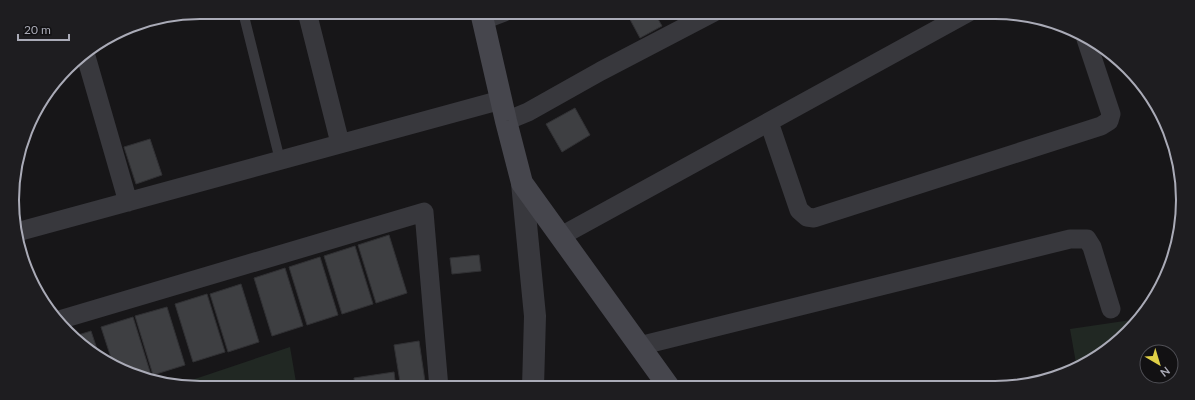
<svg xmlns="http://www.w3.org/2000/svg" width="1195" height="400" font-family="Lato,sans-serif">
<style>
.green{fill:#212823}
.building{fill:#3e3f42;stroke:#313134}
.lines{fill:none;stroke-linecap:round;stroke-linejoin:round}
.service{stroke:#38383d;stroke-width:10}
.minor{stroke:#38383d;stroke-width:19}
.tertiary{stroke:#38383d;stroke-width:22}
.secondary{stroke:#46464d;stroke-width:22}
.rim{fill:none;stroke:#aaabb7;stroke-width:2}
</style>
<rect width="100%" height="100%" fill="#171618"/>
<path class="green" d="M 1138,319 L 1119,341 L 1077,369 L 1070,329 Z
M 290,347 L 297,388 L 200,388 L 177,385 Z"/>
<path class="building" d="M 626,12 L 654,12 L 662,26 L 640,38 Z
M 575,108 L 590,135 L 562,152 L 546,124 Z
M 150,139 L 162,175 L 136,184 L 124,147 Z
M 389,235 L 407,293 L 376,303 L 358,245 Z
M 355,246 L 373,304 L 342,314 L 324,256 Z
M 479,255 L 481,271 L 452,274 L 450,258 Z
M 320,257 L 338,315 L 307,325 L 289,267 Z
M 285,268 L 303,326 L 272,336 L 254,278 Z
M 241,284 L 259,342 L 228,352 L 210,294 Z
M 207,294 L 225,352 L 193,362 L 175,304 Z
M 167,307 L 185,365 L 153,375 L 135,316 Z
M 133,317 L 151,375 L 143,378 L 113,364 L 101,327 Z
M 91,331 L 100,358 L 95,356 L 75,336 Z
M 419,341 L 426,388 L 401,388 L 394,345 Z
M 394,372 L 396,388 L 355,388 L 354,378 Z"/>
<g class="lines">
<path class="service" d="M 243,12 L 280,160"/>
<path class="minor" d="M 307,12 L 340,143
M 483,20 L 504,12
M 85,53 L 128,202
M 506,121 L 528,112 L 601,71 L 714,12
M 769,122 L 799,210 L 807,217 L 814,218 L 1101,126 L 1109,121 L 1111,114 L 1086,39
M 17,232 L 501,100
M 561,236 L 969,12
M 59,320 L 424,212 L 439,388
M 639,346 L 1070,239 L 1087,239 L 1092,247 L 1111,309"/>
<path class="tertiary" d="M 522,183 L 535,316 L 533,387"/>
<path class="secondary" d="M 481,12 L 506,121 L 522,183 L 669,387"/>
</g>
<path d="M0 0H1195V400H0ZM200 19H995A181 181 0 0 1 1176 200V200A181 181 0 0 1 995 381H200A181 181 0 0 1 19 200V200A181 181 0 0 1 200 19Z" fill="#1e1d20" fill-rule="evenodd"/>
<path class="rim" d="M200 19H995A181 181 0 0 1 1176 200V200A181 181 0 0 1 995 381H200A181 181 0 0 1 19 200V200A181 181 0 0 1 200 19Z"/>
<g transform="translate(1159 364) rotate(142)"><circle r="19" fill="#121113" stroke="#4f4f55"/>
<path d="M0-3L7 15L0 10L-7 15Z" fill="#e0d047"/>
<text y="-6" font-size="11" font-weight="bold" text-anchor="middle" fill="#aaabb7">N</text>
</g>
<path d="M18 34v6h51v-6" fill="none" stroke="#aaabb7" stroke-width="2"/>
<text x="24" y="34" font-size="12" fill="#aaabb7" stroke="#121113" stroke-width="3" paint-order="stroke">20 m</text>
</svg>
